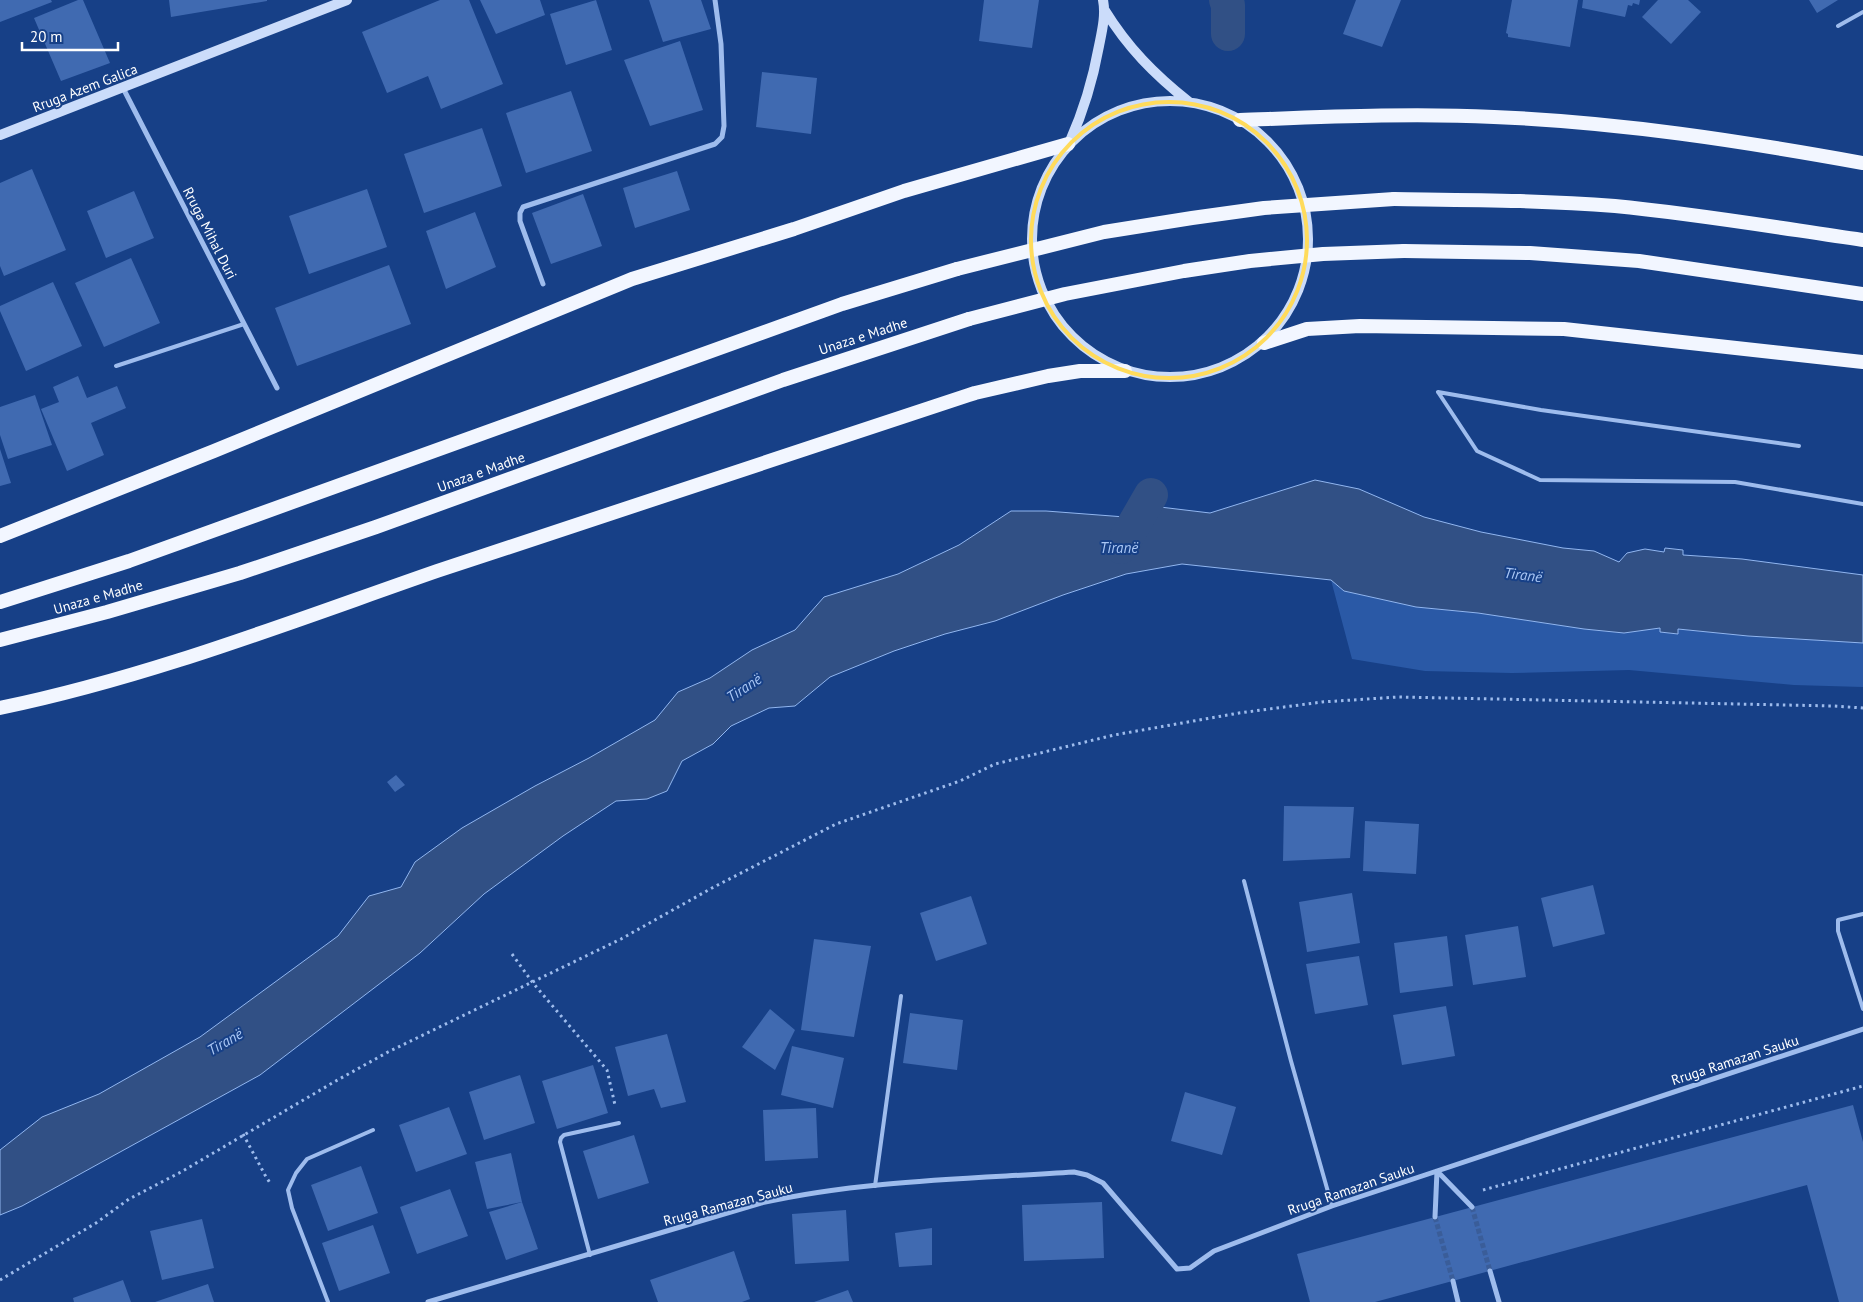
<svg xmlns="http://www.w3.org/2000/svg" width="1863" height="1302" font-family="'PT Sans',sans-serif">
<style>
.green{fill:#2a59a6}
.water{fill:#315085;stroke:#91b6f0}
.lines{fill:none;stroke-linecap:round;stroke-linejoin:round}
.canal{stroke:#315085;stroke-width:34}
.building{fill:#406ab1}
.minor-tunnel{stroke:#3a5d99;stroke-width:5;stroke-dasharray:5 2.5;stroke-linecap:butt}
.path{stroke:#9ebced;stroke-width:3;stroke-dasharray:2.5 4;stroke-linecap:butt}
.service{stroke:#9ebced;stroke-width:4}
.minor{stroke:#9ebced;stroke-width:5}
.secondary{stroke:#cbdcfa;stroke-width:10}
.trunk{stroke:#f2f6ff;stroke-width:14}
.trunk-bridge{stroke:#f2f6ff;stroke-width:14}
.marked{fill:none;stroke:#ffdb5b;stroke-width:4;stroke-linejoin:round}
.labels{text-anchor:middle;stroke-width:4;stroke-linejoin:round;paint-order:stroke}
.street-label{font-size:14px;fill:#fff;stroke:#174087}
.water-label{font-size:15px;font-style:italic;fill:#aac7f5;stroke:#174087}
</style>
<rect width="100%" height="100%" fill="#174087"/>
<path class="green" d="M 1331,580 L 1344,591 L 1416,607 L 1478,613 L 1584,629 L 1624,633 L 1660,628 L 1660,632 L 1677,634 L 1678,629 L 1748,636 L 1863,643 L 1863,687 L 1794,685 L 1629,670 L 1512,673 L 1425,671 L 1352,659 Z"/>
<path class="water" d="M 1315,480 L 1359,489 L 1424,517 L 1481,532 L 1563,548 L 1594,551 L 1619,562 L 1627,553 L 1645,549 L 1664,552 L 1665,548 L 1683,550 L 1683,555 L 1742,559 L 1863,575 L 1863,643 L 1748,636 L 1678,629 L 1678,634 L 1660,632 L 1660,628 L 1624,633 L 1584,629 L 1478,613 L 1416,607 L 1344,591 L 1331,580 L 1182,564 L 1126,574 L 1063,595 L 995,621 L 945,634 L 894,651 L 830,677 L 795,706 L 769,708 L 731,726 L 713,744 L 682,761 L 667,791 L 647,799 L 616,801 L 563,836 L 484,894 L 420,953 L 260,1075 L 22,1206 L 0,1215 L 0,1150 L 42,1117 L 99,1094 L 200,1037 L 338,936 L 369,896 L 401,887 L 415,862 L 462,828 L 535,786 L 589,758 L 655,720 L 678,692 L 710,678 L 752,650 L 795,630 L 824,597 L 898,574 L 959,545 L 1011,511 L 1046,511 L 1125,517 L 1160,507 L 1210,513 Z"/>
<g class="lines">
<path class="canal" d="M 1226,0 L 1228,5 L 1228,34
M 1121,547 L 1151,495"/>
</g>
<path class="building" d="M 0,0 L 51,0 L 52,2 L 0,22 Z
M 78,0 L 83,0 L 110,63 L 61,81 L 34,18 Z
M 169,0 L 267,0 L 267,1 L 171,17 Z
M 440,0 L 469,0 L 503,84 L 441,109 L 428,76 L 387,93 L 362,32 Z
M 480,0 L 540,0 L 545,15 L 496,34 Z
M 596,0 L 612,50 L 566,65 L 550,14 Z
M 649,0 L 701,0 L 711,29 L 663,42 Z
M 984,0 L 1039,0 L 1032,48 L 979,41 Z
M 1356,0 L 1401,0 L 1382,47 L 1343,34 Z
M 1512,0 L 1578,0 L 1570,47 L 1508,37 L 1508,34 L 1506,33 Z
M 1583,0 L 1640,0 L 1639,5 L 1633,3 L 1632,6 L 1628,5 L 1625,17 L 1582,8 Z
M 1658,0 L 1688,0 L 1701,12 L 1671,44 L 1642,17 Z
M 1809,0 L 1838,0 L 1817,13 Z
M 680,41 L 703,110 L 650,126 L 624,60 Z
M 762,72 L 817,78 L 811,134 L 756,127 Z
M 571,91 L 592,151 L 526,173 L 506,113 Z
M 482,128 L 502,186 L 424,213 L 404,154 Z
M 32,169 L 66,250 L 4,276 L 0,266 L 0,183 Z
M 677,171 L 690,210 L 635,228 L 623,188 Z
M 367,189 L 387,247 L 309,274 L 289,216 Z
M 134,191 L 154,238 L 106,258 L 87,211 Z
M 583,194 L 602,246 L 551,264 L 532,213 Z
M 475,212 L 496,267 L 446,289 L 426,231 Z
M 131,258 L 160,323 L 104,347 L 75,283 Z
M 389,265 L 411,324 L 297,366 L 275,308 Z
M 53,282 L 82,346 L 26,371 L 0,311 L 0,306 Z
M 78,376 L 87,398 L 117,386 L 126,408 L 91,423 L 104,455 L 67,471 L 41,409 L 59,402 L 53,387 Z
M 35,395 L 52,445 L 8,459 L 0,435 L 0,407 Z
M 0,449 L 11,483 L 0,486 Z
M 396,775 L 405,785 L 395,792 L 387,782 Z
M 1284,806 L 1354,807 L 1350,858 L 1283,861 Z
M 1365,821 L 1419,824 L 1416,874 L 1363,871 Z
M 1593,885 L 1605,934 L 1553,947 L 1541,898 Z
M 1352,893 L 1360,943 L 1307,952 L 1299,902 Z
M 971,896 L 987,944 L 936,961 L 920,913 Z
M 1518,926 L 1526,977 L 1473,985 L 1465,935 Z
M 1447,936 L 1453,986 L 1400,993 L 1394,943 Z
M 814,939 L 871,946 L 854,1037 L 801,1030 Z
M 1359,956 L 1368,1005 L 1315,1014 L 1306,964 Z
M 1446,1006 L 1455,1056 L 1402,1065 L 1393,1015 Z
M 770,1009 L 795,1030 L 775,1070 L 742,1047 Z
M 910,1013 L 963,1020 L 957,1070 L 903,1063 Z
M 667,1034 L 686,1102 L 661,1108 L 654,1089 L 628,1096 L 615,1047 Z
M 792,1046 L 844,1058 L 833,1108 L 781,1095 Z
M 593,1065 L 608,1113 L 557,1129 L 542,1081 Z
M 520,1075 L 535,1123 L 484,1140 L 469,1092 Z
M 1185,1092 L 1236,1107 L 1222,1155 L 1171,1141 Z
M 1853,1105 L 1863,1142 L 1863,1302 L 1839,1302 L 1807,1185 L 1375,1302 L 1310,1302 L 1297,1254 Z
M 449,1107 L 467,1154 L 416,1172 L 399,1125 Z
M 816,1108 L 818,1158 L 765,1161 L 763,1110 Z
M 634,1135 L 649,1183 L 598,1199 L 583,1151 Z
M 511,1153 L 522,1202 L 538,1249 L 506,1260 L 489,1212 L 522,1202 L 487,1209 L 475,1162 Z
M 361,1166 L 378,1213 L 328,1231 L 311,1185 Z
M 450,1189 L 468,1236 L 417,1254 L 400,1207 Z
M 1102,1202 L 1104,1258 L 1024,1261 L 1022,1205 Z
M 846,1210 L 849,1261 L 795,1264 L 792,1214 Z
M 202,1219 L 214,1268 L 162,1280 L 150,1231 Z
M 373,1225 L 390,1273 L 339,1291 L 322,1243 Z
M 932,1228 L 932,1265 L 899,1267 L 895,1233 Z
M 734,1251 L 750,1299 L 742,1302 L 658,1302 L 650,1280 Z
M 123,1280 L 131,1302 L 74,1302 L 73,1298 Z
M 208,1284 L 214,1302 L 155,1302 Z
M 848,1290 L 853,1302 L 814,1302 Z"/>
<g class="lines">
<path class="minor-tunnel" d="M 1472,1207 L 1490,1271
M 1435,1217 L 1453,1281"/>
<path class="path" d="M 512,954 L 533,983 L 607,1070 L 615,1105
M 243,1134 L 265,1175 L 270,1183
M 1483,1190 L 1863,1086
M 0,1280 L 96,1223 L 129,1199 L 181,1172 L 334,1082 L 388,1052 L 621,939 L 712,888 L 836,824 L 960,781 L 995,764 L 1114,735 L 1239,713 L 1322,702 L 1398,697 L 1834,706 L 1863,708"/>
<path class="service" d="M 1838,26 L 1863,12
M 116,366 L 244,324
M 1438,392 L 1477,451 L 1540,480 L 1735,482 L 1863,504
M 1438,392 L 1541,410 L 1799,446
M 1244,881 L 1291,1061 L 1332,1206
M 1863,914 L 1838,920 L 1838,931 L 1863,1009
M 875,1186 L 901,996
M 590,1255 L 560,1142 L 561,1138 L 564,1135 L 619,1123
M 328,1302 L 292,1208 L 288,1190 L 296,1173 L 307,1159 L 373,1130"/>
<path class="minor" d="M 123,88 L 277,388
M 543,284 L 520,221 L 520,213 L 523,207 L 715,144 L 722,137 L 724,126 L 721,44 L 715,0
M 1435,1217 L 1437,1171 L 1472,1207
M 1490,1271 L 1499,1302
M 1453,1281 L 1458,1302
M 428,1302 L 761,1203 C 863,1180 970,1179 1074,1172 L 1087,1175 L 1103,1183 L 1177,1269 L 1190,1268 L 1214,1251 L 1332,1206 L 1863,1029"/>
<path class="secondary" d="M 1104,9 C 1128,48 1154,74 1189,102
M1032 239a138 138 0 1 1 276 0a138 138 0 1 1-276 0Z
M 0,135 L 347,0
M 1070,141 C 1084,110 1093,79 1099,46 C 1102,31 1106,15 1103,0"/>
<path class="trunk" d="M 1240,120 C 1325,117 1410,113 1494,117 C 1619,122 1741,141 1863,163
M 1394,199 C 1468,200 1541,200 1615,206 C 1698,214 1780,228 1863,240
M 1404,251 L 1530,253 L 1639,261 L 1863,294
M 1264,343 L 1307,329 L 1360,326 L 1564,329 L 1863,362
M 0,536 L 214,451 L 632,279 L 794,229 L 904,191 L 1068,144
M 0,602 L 129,561 L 842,304 L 957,269
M 0,640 L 107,612 L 240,573 L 376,527 L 783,380 L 969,319
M 0,708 C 150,677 293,621 437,571 C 616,510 796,453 975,393 L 1048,376 L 1080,371 L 1125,371"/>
<path class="trunk-bridge" d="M 957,269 L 1104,232 L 1192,218 L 1264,208 L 1394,199
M 969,319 L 1065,294 L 1184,271 L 1250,261 L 1323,254 L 1404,251"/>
</g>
<path class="marked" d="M1031 240a138 138 0 1 1 276 0a138 138 0 1 1-276 0Z"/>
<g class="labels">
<g class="street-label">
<text transform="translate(85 88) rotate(-21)" y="5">Rruga Azem Galica</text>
<text transform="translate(210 233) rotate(63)" y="5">Rruga Mihal Duri</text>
<text transform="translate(863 336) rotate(-18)" y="5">Unaza e Madhe</text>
<text transform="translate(481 472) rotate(-20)" y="5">Unaza e Madhe</text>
<text transform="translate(98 597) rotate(-16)" y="5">Unaza e Madhe</text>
<text transform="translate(1735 1060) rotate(-18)" y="5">Rruga Ramazan Sauku</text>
<text transform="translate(1351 1189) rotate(-19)" y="5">Rruga Ramazan Sauku</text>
<text transform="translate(728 1204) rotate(-15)" y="5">Rruga Ramazan Sauku</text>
</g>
<g class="water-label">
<text x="1119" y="553">Tiranë</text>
<text transform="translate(1523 575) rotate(7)" y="5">Tiranë</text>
<text transform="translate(744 688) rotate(-33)" y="5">Tiranë</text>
<text transform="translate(225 1042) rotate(-30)" y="5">Tiranë</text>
</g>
</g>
<path d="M22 42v8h96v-8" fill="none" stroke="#ffffff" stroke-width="2.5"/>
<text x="30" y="42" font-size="15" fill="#ffffff" stroke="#174087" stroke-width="4" paint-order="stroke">20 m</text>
</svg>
